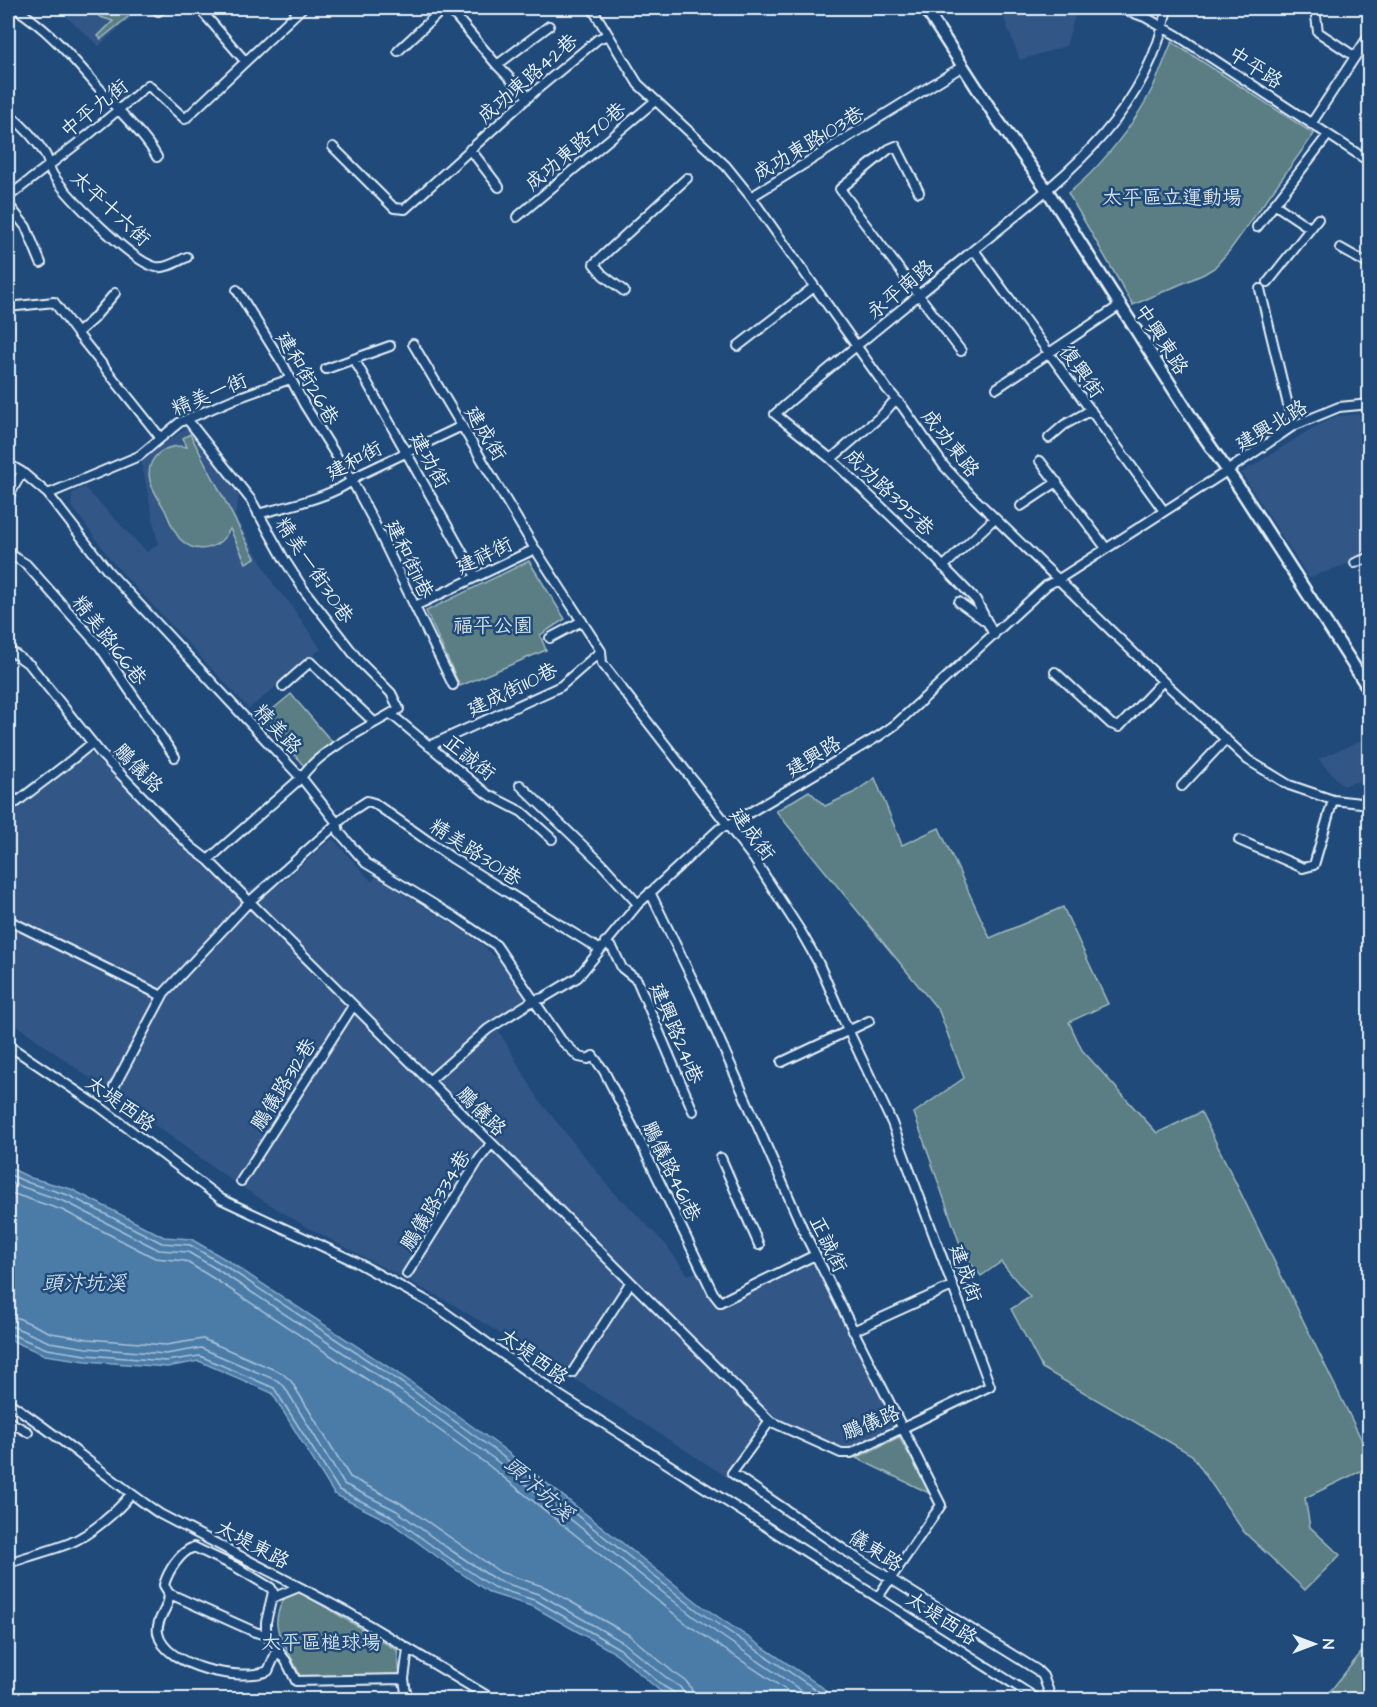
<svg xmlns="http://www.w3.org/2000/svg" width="1377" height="1707" font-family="'Architects Daughter','LXGW WenKai TC',sans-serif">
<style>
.built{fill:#305686}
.green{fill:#5a7e84;stroke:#a1b8be;stroke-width:1.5}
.water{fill:#4b7ba8;stroke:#8aaac8;stroke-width:1.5}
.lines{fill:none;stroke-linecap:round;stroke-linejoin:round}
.shore{stroke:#a9c2d8;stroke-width:1.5}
.street-casing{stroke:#e8f1f8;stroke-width:12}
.secondary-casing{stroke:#e8f1f8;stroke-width:15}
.street{stroke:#1f4a7a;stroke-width:8}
.secondary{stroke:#1f4a7a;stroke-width:10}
.labels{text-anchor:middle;stroke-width:5;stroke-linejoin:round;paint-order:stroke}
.street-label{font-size:20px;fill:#e8f1f8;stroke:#1f4a7a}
.park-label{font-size:20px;fill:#d3e0e7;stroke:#1f4a7a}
.water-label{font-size:21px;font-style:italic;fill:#d0dfec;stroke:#1f4a7a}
</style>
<rect width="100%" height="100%" fill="#1f4a7a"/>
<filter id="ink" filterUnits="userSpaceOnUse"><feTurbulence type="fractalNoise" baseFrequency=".0167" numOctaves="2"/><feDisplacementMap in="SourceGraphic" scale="12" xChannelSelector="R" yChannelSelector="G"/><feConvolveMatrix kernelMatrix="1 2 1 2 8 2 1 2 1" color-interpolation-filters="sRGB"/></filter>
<g filter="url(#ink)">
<path class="built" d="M 56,8 L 142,8 L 99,46 Z
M 1000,8 L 1077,8 L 1066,46 L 1020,60 Z
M 1369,413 L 1369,556 L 1309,578 L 1241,473 L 1311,429 L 1337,416 Z
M 186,428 L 240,491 L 235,516 L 276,588 L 289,602 L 321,649 L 249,709 L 114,564 L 71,505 L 72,493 L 84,487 L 147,552 L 158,544 L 141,460 Z
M 1367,738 L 1369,742 L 1369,778 L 1343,786 L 1318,759 Z
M 83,746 L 213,875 L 215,875 L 217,867 L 226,869 L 247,889 L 253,889 L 262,880 L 279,885 L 330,840 L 334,840 L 372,882 L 377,875 L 392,883 L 399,891 L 469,934 L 485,947 L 500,962 L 525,996 L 524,1003 L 491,1023 L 499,1031 L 539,1100 L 619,1199 L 624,1201 L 667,1246 L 688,1275 L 699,1271 L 717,1307 L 810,1263 L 815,1265 L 871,1379 L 875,1377 L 902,1427 L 839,1456 L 796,1436 L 770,1428 L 733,1481 L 568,1375 L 452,1304 L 303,1225 L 235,1183 L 8,1019 L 8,796 L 17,806 Z"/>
<path class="green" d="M 89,8 L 103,8 L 114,11 L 127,8 L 139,8 L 101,39 L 98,36 L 113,21 L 100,17 Z
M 1172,42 L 1314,134 L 1230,250 L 1214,268 L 1204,274 L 1133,305 L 1068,193 C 1098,171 1136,122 1152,89 C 1160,74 1165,57 1172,42 Z
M 190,434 L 255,558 L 246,563 L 230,529 C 220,548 198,557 180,539 C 173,531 169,519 165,510 C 160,501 153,491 150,481 C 145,457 165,443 187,447 L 183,438 Z
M 529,561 L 565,619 L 540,635 L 546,650 L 460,686 L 426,611 Z
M 291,694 L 332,742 L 304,766 L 262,718 Z
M 875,778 L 902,845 L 939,828 L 990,938 L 1063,907 L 1108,1004 L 1069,1022 L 1082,1050 L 1157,1133 L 1201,1112 L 1369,1455 L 1369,1467 L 1305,1498 L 1310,1527 L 1340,1555 L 1305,1590 L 1244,1532 L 1192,1455 L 1042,1368 L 1011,1309 L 1030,1297 L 1001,1262 L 981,1276 L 963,1253 L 914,1113 L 964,1078 L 939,1011 L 776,811 L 809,791 L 825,806 L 853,793 Z
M 899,1437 L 931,1494 L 856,1458 Z
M 290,1591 L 299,1591 L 397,1650 L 400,1675 L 300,1676 C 287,1642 261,1627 290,1591 Z
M 1369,1643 L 1369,1699 L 1320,1699 L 1332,1689 Z"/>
<path class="water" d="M 8,1167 L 31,1178 L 71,1189 L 164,1237 L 191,1239 L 225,1259 L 405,1378 L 501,1447 L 702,1606 L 822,1687 L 833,1699 L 675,1699 L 660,1691 L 617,1654 L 534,1607 L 490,1593 L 439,1558 L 390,1522 L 334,1494 L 272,1393 L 199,1361 L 167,1367 L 86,1361 L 45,1355 L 8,1339 Z"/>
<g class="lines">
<path class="shore" d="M 8,1174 L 29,1183 L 68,1195 L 162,1243 L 190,1245 L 222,1264 L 402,1383 L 497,1452 L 698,1611 L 818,1691 L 825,1700
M 8,1182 L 66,1202 L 159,1250 L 188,1252 L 218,1270 L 398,1389 L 493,1458 L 694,1617 L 815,1700
M 8,1192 L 62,1210 L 155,1258 L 185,1261 L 213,1278 L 392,1396 L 488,1465 L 688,1625 L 801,1700
M 8,1317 L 18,1318 L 51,1333 L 88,1339 L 166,1345 L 203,1339 L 282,1373 L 291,1381 L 350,1477 L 402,1504 L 500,1572 L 545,1587 L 629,1635 L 673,1672 L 686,1681 L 691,1688 L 694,1700
M 8,1326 L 14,1327 L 49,1342 L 87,1348 L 166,1354 L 201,1348 L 278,1381 L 284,1386 L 344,1484 L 397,1511 L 446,1547 L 496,1580 L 541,1595 L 624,1643 L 668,1679 L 680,1687 L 684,1693 L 684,1700
M 8,1333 L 47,1349 L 86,1355 L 166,1361 L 200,1356 L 274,1388 L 339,1490 L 393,1517 L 442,1553 L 493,1587 L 537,1601 L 620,1649 L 663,1686 L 675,1693 L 677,1700"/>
<defs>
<path id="street" d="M 15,8 C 54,33 76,63 107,97 C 124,117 144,134 157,157
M 199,8 L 245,61
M 592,8 L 638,84 L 726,166 L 751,197 L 887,389 L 902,406 L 944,466 L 970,494 L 1163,681 L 1248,760 L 1289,785 L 1333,800 L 1370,804
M 1120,8 L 1145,17 L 1178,36 L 1370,162
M 1315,8 L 1318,32 L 1354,56
M 443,9 L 453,13 L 497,65 L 528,97
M 158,11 L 163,8
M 398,51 L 444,8
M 497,65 L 549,26
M 8,113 C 22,125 35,138 45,154 C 49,161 49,169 53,175 C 68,197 132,262 156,267 C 166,269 178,261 187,257
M 1311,124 L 1370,34
M 333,147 L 394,208 L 405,209 L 534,92 L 598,39 L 608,35
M 470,149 L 499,187
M 1362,157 L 1370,145
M 8,197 L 87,136 L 148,85 L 185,119 L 302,8
M 751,197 L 963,66
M 8,204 L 26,227 L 41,263
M 1274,204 L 1310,228
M 852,205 L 840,189 L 889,149 L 896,146 L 919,192
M 853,208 L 961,351
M 517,217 L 655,101
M 1257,227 L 1328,135
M 1340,248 L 1370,265
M 974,250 L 1164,511
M 1268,282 L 1318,219
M 1260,289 L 1293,426
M 237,290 L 283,364 L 304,404 L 352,481 L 372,518 L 453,685
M 624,291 L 603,275 L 594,264 L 687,178
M 8,307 L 54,302 L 77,333 L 93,319 L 115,293
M 77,333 L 160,437
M 738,346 L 814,287
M 354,359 L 476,577
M 326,369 L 390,346
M 997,388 L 1119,306
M 187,419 L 251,500 L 284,559 L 304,590 L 360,662 L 391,693 L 399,709 C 372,725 316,752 301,778 L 208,860
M 1049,438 L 1064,425 L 1091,410
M 831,459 L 882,415 L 896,399
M 1040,461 L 1106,548
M 8,464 L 22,472 L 48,494 L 107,570 L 304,781 L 337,823 L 339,832 L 366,863 L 456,918 L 496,945 L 561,1040 L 579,1057 L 588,1059 L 593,1056 L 604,1071 L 635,1131 L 713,1293 L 720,1302 L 815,1255
M 48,494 L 139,456 L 180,422 L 234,399 L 290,379
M 8,498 L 22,472
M 1021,506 L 1057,482
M 258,514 C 284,507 338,496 357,476 L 462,426
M 8,553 L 26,564 L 100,647 L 175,757
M 1355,563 L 1370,557
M 943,567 L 995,518
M 959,602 L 988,623
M 415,606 L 535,549
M 994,635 L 976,600 L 933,556 L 831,459 L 775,414 C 837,361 902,309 965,257 C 1050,187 1146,123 1167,8
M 550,638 L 582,621
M 8,649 L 30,665 L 102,755 L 191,847 L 208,860 L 770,1421 L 841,1453 L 851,1453 L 990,1386 L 892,1123 L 843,1019 L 818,962 L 801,932 L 754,859 L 602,663 L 601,651 L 535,549 L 413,344
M 1055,672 L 1111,724 L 1119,727 L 1163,681
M 283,686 L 310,662 L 374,722
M 391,714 L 487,794 L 522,812 L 552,839
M 429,746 L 561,686 L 601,651
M 520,785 L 602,864 L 638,904
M 1182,786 L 1226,739
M 8,792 L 17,802 C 42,782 68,764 92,743
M 1239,840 L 1303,868 L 1314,865 L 1333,800
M 650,892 L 700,995 L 805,1234 L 941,1505 L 878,1597
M 8,920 L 162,996
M 605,942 L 613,949 L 622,968 L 637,980 L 693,1111
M 8,1045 L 100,1107 L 221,1199 L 356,1262 L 436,1306 L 559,1395 L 1039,1700
M 782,1062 L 869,1021
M 429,1081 L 488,1029 L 534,1000 L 543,998 L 578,977 L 638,904 L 719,829 L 727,826 L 879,736 L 896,724 L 1047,585 L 1059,579 L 1227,471 L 1293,426 L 1339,407 L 1370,404
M 114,1087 L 164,993 L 249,902 L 350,812 L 367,801 L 374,803 L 452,858 L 599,949
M 721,1158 L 759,1245
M 241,1181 L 353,1006
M 407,1274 L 478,1161 L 491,1144
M 853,1331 L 952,1286
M 572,1373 L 630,1283
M 8,1402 C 60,1436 107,1478 160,1514 L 347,1612 L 494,1700
M 8,1421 L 28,1432
M 770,1421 L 732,1473 L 849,1553 L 1037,1670 L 1043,1676 L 1052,1700
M 8,1563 C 28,1556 50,1551 70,1543 C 91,1534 117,1512 131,1494
M 168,1593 L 255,1632 L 266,1635
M 272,1598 L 299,1587
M 277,1651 L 268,1671 C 241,1682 164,1667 158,1633 C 155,1618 172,1606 168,1593 C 168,1590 165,1588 164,1585 C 168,1571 180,1552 194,1547 L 198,1549 L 236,1567 L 271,1588 L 273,1592 L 266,1622 L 266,1635 L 286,1661 L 296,1681 L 404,1679
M 8,1699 L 8,1700
M 407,1700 L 404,1679 L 408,1649"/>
<path id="secondary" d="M 925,8 L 997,119 L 1047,190 L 1200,431 L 1242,492 L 1370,691"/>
</defs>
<use href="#street" class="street-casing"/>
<use href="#secondary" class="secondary-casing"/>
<use href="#street" class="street"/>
<use href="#secondary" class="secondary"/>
</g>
</g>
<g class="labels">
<g class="street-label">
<text transform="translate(1256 67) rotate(33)" y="7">中平路</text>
<text transform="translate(527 78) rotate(-41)" y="7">成功東路42巷</text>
<text transform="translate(94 108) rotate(-39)" y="7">中平九街</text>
<text transform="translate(808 143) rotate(-31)" y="7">成功東路103巷</text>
<text transform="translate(575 146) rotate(-40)" y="7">成功東路70巷</text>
<text transform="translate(111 208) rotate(43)" y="7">太平十六街</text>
<text transform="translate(900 289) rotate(-40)" y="7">永平南路</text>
<text transform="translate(1162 339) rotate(57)" y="7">中興東路</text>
<text transform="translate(1082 371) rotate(54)" y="7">復興街</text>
<text transform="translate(308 378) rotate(60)" y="7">建和街26巷</text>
<text transform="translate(209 394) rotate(-23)" y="7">精美一街</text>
<text transform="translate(1271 425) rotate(-31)" y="7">建興北路</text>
<text transform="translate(486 433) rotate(59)" y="7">建成街</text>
<text transform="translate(951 443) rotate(52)" y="7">成功東路</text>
<text transform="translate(354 460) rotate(-28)" y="7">建和街</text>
<text transform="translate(430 460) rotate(61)" y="7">建功街</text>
<text transform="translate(890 492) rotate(44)" y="7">成功路395巷</text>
<text transform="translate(484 555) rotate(-26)" y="7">建祥街</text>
<text transform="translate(410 559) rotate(64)" y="7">建和街11巷</text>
<text transform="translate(315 570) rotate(56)" y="7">精美一街30巷</text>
<text transform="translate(110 640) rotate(52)" y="7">精美路166巷</text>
<text transform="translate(512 689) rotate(-26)" y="7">建成街110巷</text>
<text transform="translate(278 729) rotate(47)" y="7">精美路</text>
<text transform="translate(813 756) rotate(-31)" y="7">建興路</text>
<text transform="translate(470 757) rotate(39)" y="7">正誠街</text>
<text transform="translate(139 768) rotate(46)" y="7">鵬儀路</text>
<text transform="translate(753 834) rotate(53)" y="7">建成街</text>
<text transform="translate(476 852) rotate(33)" y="7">精美路301巷</text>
<text transform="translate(677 1033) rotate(67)" y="7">建興路241巷</text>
<text transform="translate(283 1084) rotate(-58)" y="7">鵬儀路312巷</text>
<text transform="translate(121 1103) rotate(36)" y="7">太堤西路</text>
<text transform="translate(482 1111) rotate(45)" y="7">鵬儀路</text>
<text transform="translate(672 1171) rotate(64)" y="7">鵬儀路461巷</text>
<text transform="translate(435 1200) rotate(-58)" y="7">鵬儀路334巷</text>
<text transform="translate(829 1244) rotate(64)" y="7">正誠街</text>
<text transform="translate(966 1273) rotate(70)" y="7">建成街</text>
<text transform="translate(534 1356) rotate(36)" y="7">太堤西路</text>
<text transform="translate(871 1422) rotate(-22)" y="7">鵬儀路</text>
<text transform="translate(253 1544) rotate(28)" y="7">太堤東路</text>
<text transform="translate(876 1550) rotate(33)" y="7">儀東路</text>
<text transform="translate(942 1618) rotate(33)" y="7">太堤西路</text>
</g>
<g class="park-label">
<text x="1172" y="204">太平區立運動場</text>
<text x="493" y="632">福平公園</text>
<text x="321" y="1649">太平區槌球場</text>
</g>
<g class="water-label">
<text x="84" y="1290">頭汴坑溪</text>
<text transform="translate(539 1489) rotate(42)" y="7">頭汴坑溪</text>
</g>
</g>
<rect width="1377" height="1707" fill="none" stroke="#1f4a7a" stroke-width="30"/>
<rect x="15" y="15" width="1347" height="1677" fill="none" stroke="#e8f1f8" stroke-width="2" filter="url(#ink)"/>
<g transform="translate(1314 1644) rotate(90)" stroke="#1f4a7a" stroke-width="4.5" paint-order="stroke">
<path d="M0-4.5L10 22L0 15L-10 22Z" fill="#e8f1f8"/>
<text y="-9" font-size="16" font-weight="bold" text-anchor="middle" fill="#e8f1f8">N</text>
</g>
</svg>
